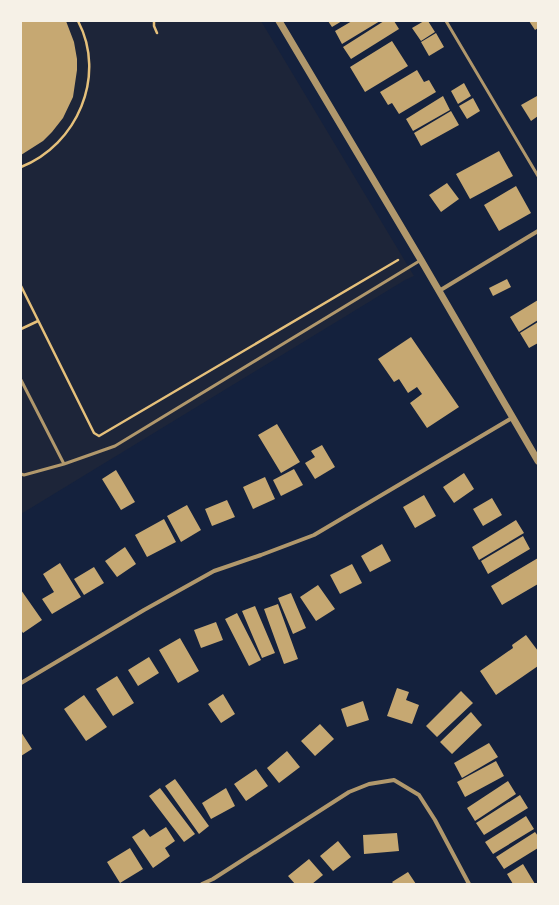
<svg xmlns="http://www.w3.org/2000/svg" width="559" height="905" font-family="Lora,serif">
<style>
.green{fill:#1d2539}
.building{fill:#c6a872}
.lines{fill:none;stroke-linecap:round;stroke-linejoin:round}
.path{stroke:#e5c07b;stroke-width:2.5}
.service{stroke:#b1986c;stroke-width:3}
.minor{stroke:#b1986c;stroke-width:4}
.tertiary{stroke:#b1986c;stroke-width:7}
</style>
<rect width="100%" height="100%" fill="#14213d"/>
<path class="green" d="M 21,21 L 261,21 L 414,276 L 405,280 L 21,514 Z"/>
<path class="building" d="M 21,21 L 66,21 L 74,42 L 77,59 L 77,70 L 73,97 L 63,118 L 52,132 L 43,141 L 21,155 Z
M 328,21 L 342,21 L 332,27 Z
M 352,21 L 380,21 L 342,44 L 335,31 Z
M 384,21 L 394,21 L 399,29 L 351,59 L 343,47 Z
M 424,21 L 428,21 L 435,32 L 421,41 L 412,28 Z
M 529,21 L 538,21 L 538,28 L 535,30 Z
M 436,33 L 444,47 L 429,56 L 421,42 Z
M 392,41 L 408,66 L 365,92 L 350,67 Z
M 417,70 L 424,82 L 429,80 L 436,92 L 399,114 L 392,103 L 388,105 L 380,92 Z
M 464,83 L 471,96 L 458,104 L 451,91 Z
M 443,96 L 450,110 L 413,131 L 406,119 Z
M 537,96 L 538,99 L 538,116 L 531,121 L 521,105 Z
M 473,98 L 480,111 L 467,119 L 459,106 Z
M 451,111 L 459,125 L 421,146 L 414,133 Z
M 499,151 L 513,176 L 470,199 L 456,174 Z
M 447,183 L 459,199 L 441,212 L 429,195 Z
M 516,186 L 531,213 L 499,231 L 484,205 Z
M 507,279 L 511,287 L 493,296 L 489,288 Z
M 538,300 L 538,320 L 519,332 L 510,317 Z
M 538,322 L 538,343 L 529,348 L 520,333 Z
M 411,337 L 459,407 L 427,428 L 410,403 L 422,394 L 417,387 L 408,393 L 399,379 L 394,382 L 378,359 Z
M 277,424 L 300,462 L 281,473 L 258,435 Z
M 322,445 L 335,467 L 315,479 L 305,463 L 315,457 L 311,451 Z
M 294,469 L 303,485 L 281,496 L 273,480 Z
M 116,470 L 135,502 L 121,510 L 102,479 Z
M 464,473 L 474,489 L 454,503 L 443,487 Z
M 265,477 L 275,499 L 253,509 L 243,487 Z
M 424,495 L 436,516 L 415,528 L 403,507 Z
M 492,498 L 502,515 L 483,526 L 473,509 Z
M 227,500 L 235,517 L 212,526 L 205,509 Z
M 187,505 L 201,530 L 181,542 L 167,516 Z
M 164,519 L 176,542 L 147,557 L 135,535 Z
M 516,520 L 524,533 L 479,560 L 472,547 Z
M 523,536 L 530,549 L 488,574 L 481,561 Z
M 382,544 L 391,561 L 370,572 L 361,556 Z
M 125,547 L 136,564 L 117,577 L 105,561 Z
M 538,558 L 538,584 L 502,605 L 491,586 Z
M 60,563 L 81,597 L 52,614 L 42,599 L 54,592 L 43,574 Z
M 352,564 L 362,583 L 340,594 L 330,575 Z
M 94,567 L 104,583 L 84,595 L 74,579 Z
M 318,585 L 335,609 L 316,621 L 300,597 Z
M 21,590 L 42,620 L 23,633 L 21,630 Z
M 291,593 L 306,628 L 293,634 L 278,598 Z
M 278,604 L 298,659 L 284,664 L 264,609 Z
M 255,606 L 275,653 L 262,658 L 242,611 Z
M 237,613 L 261,660 L 249,666 L 225,619 Z
M 216,622 L 223,640 L 201,648 L 194,630 Z
M 526,635 L 538,651 L 538,666 L 496,695 L 480,671 L 513,648 L 512,645 Z
M 180,638 L 199,671 L 178,683 L 159,650 Z
M 149,657 L 159,673 L 138,686 L 128,670 Z
M 117,676 L 134,703 L 113,716 L 96,689 Z
M 397,688 L 409,692 L 406,700 L 419,705 L 412,724 L 387,716 Z
M 461,691 L 473,703 L 437,737 L 426,726 Z
M 223,694 L 235,714 L 221,723 L 208,704 Z
M 84,695 L 107,727 L 86,741 L 64,709 Z
M 363,701 L 369,720 L 347,727 L 341,709 Z
M 471,712 L 482,725 L 452,754 L 440,742 Z
M 320,724 L 334,739 L 315,756 L 301,741 Z
M 21,732 L 32,749 L 21,756 Z
M 489,743 L 498,757 L 462,778 L 454,763 Z
M 287,751 L 300,767 L 279,783 L 267,768 Z
M 496,761 L 504,776 L 465,797 L 457,782 Z
M 256,769 L 268,786 L 246,801 L 234,784 Z
M 175,779 L 209,826 L 199,834 L 165,786 Z
M 508,781 L 516,794 L 475,821 L 467,808 Z
M 160,788 L 195,834 L 184,842 L 149,796 Z
M 226,788 L 235,806 L 211,819 L 202,803 Z
M 520,795 L 528,808 L 484,835 L 476,823 Z
M 526,816 L 534,829 L 493,854 L 485,842 Z
M 166,827 L 175,841 L 165,848 L 170,856 L 153,868 L 132,837 L 144,829 L 150,837 Z
M 535,832 L 538,836 L 538,848 L 504,869 L 496,857 Z
M 397,833 L 399,851 L 364,854 L 363,835 Z
M 338,841 L 351,857 L 333,871 L 320,856 Z
M 130,848 L 143,869 L 120,883 L 107,862 Z
M 309,859 L 323,875 L 312,884 L 295,884 L 288,876 Z
M 523,864 L 535,884 L 513,884 L 507,874 Z
M 408,872 L 416,884 L 394,884 L 392,882 Z"/>
<g class="lines">
<path class="path" d="M 154,21 L 154,26 L 157,33
M 21,167 C 77,145 107,76 78,21
M 21,286 L 94,433 L 99,436 L 398,260
M 21,329 L 38,321"/>
<path class="service" d="M 446,21 L 538,176
M 21,380 L 64,464
M 21,474 L 24,475 L 64,464 L 115,446 L 421,260"/>
<path class="minor" d="M 439,291 L 538,231
M 21,683 L 144,610 L 214,571 L 261,555 L 314,535 L 512,418
M 202,884 L 213,879 L 349,792 L 369,784 L 394,780 L 419,795 L 435,820 L 469,884"/>
<path class="tertiary" d="M 279,21 L 421,260 L 538,461"/>
</g>
<rect width="559" height="905" fill="none" stroke="#f6f1e7" stroke-width="44"/>
</svg>
